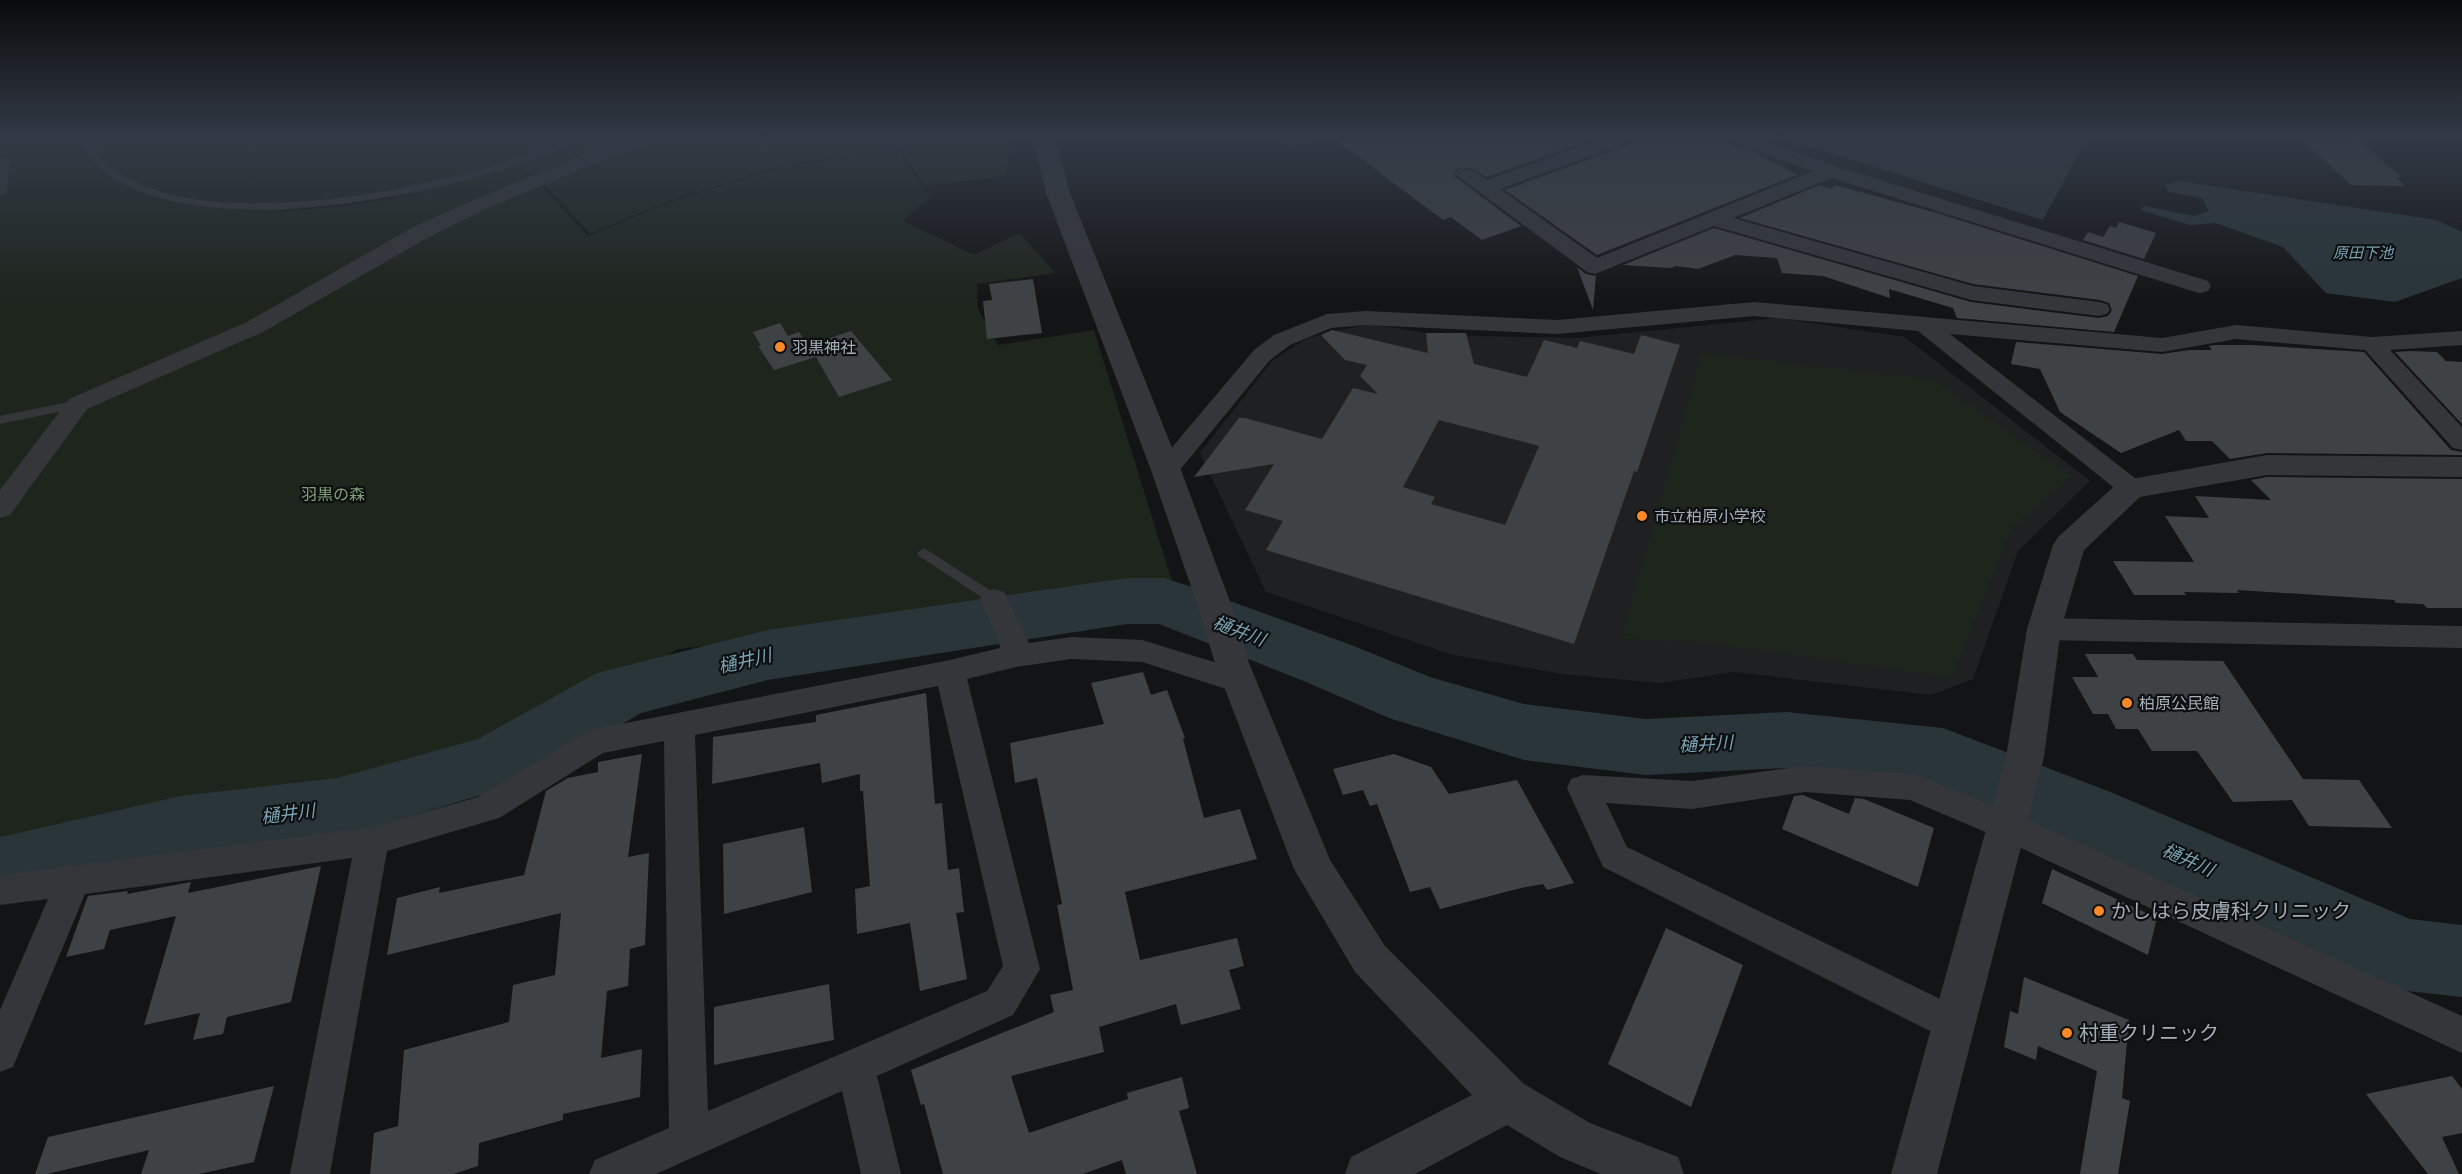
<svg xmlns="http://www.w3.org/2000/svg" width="2462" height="1174" font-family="Signika,'Noto Sans JP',sans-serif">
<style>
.built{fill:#1f2022}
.green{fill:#1e251d;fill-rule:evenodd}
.water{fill:#293539}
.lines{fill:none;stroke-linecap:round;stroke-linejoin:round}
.river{fill:#293539;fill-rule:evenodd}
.building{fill:#3f4245;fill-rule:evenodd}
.service{fill:#34363a;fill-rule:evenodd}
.minor{fill:#34363a;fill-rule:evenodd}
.tertiary{fill:#34363a;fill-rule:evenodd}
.poi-dot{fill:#f98828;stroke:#0e0f10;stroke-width:2}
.labels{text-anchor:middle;stroke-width:4.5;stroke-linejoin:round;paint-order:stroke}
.far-water-label{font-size:15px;font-style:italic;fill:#7aa4b3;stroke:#0e0f10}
.poi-label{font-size:16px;fill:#a4adb6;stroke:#0e0f10;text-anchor:start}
.park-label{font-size:16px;fill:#80a27a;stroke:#0e0f10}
.water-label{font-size:18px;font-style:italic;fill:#7aa4b3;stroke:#0e0f10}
.near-poi-label{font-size:20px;fill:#a4adb6;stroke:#0e0f10;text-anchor:start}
</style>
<rect width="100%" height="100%" fill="#131415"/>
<path class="built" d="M 1778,318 L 1905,337 L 2090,481 L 2018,551 L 1973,679 L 1931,695 L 1734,672 L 1660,683 L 1563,674 L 1453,655 L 1266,592 L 1200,453 L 1273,360 L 1306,339 L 1335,331 L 1371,324 L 1437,335 L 1577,338 Z"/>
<path class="green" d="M 0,137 L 1014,137 L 1005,176 L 924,186 L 900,148 L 783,165 L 669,201 L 590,234 L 534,173 L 519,177 L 531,175 L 588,236 L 670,202 L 785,166 L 898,149 L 925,192 L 934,194 L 903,221 L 974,255 L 1020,233 L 1055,273 L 977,284 L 978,309 L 998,345 L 1094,330 L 1175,591 L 1123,584 L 881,627 L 678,649 L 559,715 L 372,784 L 212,798 L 0,849 ZM 435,191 L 350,205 L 256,214 L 257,214 Z
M 1702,353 L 1935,380 L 2071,476 L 2012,528 L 1952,678 L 1712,643 L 1621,639 Z"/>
<path class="water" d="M 1780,137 L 2087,137 L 2087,138 L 2043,220 Z
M 2179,181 L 2436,220 L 2462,232 L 2462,278 L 2395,302 L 2326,293 L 2283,247 L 2216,223 L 2190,225 L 2140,210 L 2144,206 L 2194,216 L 2209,211 L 2202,198 L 2168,192 L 2165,185 Z"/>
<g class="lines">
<path class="river" d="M 1127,578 L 1164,578 L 1186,585 L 1354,646 L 1430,677 L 1524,704 L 1646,719 L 1787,712 L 1943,728 L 2108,791 L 2410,919 L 2462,925 L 2462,997 L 2406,991 L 2378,981 L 2056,835 L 1936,785 L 1787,768 L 1646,775 L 1524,760 L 1389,718 L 1306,682 L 1159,624 L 1127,624 L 768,680 L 641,713 L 522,783 L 337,838 L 181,858 L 0,903 L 0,837 L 181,796 L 337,778 L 478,739 L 597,673 L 768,630 Z"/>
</g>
<path class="building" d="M 1332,137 L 1599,137 L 1487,177 L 1471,168 L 1456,169 L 1454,176 L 1521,226 L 1482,240 L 1451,217 L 1443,220 Z
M 1637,137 L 1709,137 L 1758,154 L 1797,175 L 1597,255 L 1505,190 L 1634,143 Z
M 2299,137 L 2356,137 L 2401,177 L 2396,177 L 2405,186 L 2351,185 Z
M 1820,185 L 1832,189 L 1835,185 L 1937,213 L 2138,276 L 2114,332 L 1957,318 L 1953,308 L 1889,289 L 1890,298 L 1823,276 L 1782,273 L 1777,258 L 1735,255 L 1698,269 L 1676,266 L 1671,268 L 1623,265 L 1714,228 L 1971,302 L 2099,318 L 2108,316 L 2112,310 L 2109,303 L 2100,300 L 1973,284 L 1740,218 Z
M 2119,222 L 2156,233 L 2144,259 L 2083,240 L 2088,232 L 2103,237 L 2110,226 L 2116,228 Z
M 1577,267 L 1586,274 L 1596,276 L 1593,310 Z
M 1033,279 L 1042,333 L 987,339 L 983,301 L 992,300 L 989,284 Z
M 780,323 L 788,336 L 799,332 L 811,350 L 809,345 L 851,331 L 892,380 L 839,397 L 816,357 L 774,370 L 758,346 L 761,346 L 753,332 Z
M 1332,330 L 1428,353 L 1426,333 L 1466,333 L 1474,364 L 1527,377 L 1544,340 L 1577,348 L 1580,341 L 1634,354 L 1641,335 L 1680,345 L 1637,472 L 1634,471 L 1574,644 L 1266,550 L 1283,521 L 1245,510 L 1274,464 L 1194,477 L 1239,418 L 1245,418 L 1322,439 L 1353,388 L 1378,394 L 1360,376 L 1367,365 L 1345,360 L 1321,335 ZM 1439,420 L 1539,446 L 1505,525 L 1431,504 L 1435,497 L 1403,487 Z
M 2016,342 L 2162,354 L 2189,350 L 2212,350 L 2209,346 L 2215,345 L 2252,345 L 2364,352 L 2451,450 L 2462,452 L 2462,455 L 2267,453 L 2230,459 L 2212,441 L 2186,441 L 2179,430 L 2121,453 L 2060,412 L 2040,369 L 2011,364 Z
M 2411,351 L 2437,352 L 2446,361 L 2462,362 L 2462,424 L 2395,352 Z
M 2267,477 L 2462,479 L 2462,608 L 2427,608 L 2423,604 L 2396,603 L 2394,600 L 2237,590 L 2239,593 L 2184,592 L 2186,595 L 2134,595 L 2113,561 L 2194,562 L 2165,516 L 2209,518 L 2195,496 L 2271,500 L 2251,480 Z
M 2085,654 L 2133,654 L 2137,660 L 2223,661 L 2303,779 L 2359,780 L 2392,828 L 2309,826 L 2292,800 L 2233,802 L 2197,751 L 2152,751 L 2138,729 L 2116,729 L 2108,714 L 2093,714 L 2072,677 L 2098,677 Z
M 1143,672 L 1151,695 L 1167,690 L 1185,738 L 1183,739 L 1204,818 L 1240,809 L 1257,859 L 1125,892 L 1140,960 L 1237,938 L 1244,966 L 1229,970 L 1241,1009 L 1181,1025 L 1176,1004 L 1099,1027 L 1104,1052 L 1011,1076 L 1029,1133 L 1128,1099 L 1127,1093 L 1182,1077 L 1189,1108 L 1179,1111 L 1197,1174 L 1126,1174 L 1122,1160 L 1083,1174 L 943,1174 L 924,1104 L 921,1105 L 911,1070 L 1054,1012 L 1050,995 L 1073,990 L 1057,905 L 1062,904 L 1037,778 L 1015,783 L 1010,743 L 1104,724 L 1091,683 Z
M 926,693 L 935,804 L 942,803 L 948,870 L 959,868 L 964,912 L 956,913 L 967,979 L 920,991 L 910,923 L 857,934 L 855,889 L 870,886 L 863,791 L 860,791 L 860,774 L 822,783 L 820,763 L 712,784 L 713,737 L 816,722 L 816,715 Z
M 642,754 L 628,857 L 649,853 L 645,945 L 630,949 L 628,986 L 607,991 L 601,1058 L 642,1049 L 640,1097 L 563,1114 L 563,1120 L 479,1143 L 478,1166 L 453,1174 L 370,1174 L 374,1133 L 398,1126 L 404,1050 L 509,1022 L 513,985 L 555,975 L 561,913 L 387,955 L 397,898 L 440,887 L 439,893 L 524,875 L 546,791 L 568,778 L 598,772 L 598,762 Z
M 1394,754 L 1431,767 L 1449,794 L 1517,780 L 1574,883 L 1547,890 L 1543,884 L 1521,888 L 1440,909 L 1430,887 L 1410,892 L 1377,804 L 1370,806 L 1363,790 L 1343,795 L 1333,769 Z
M 1803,795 L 1849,814 L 1855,798 L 1864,799 L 1934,828 L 1918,887 L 1782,829 L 1794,796 Z
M 804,827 L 812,892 L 724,914 L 723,844 Z
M 321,866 L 291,1002 L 227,1017 L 223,1034 L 193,1040 L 200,1013 L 144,1025 L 176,916 L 110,930 L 104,949 L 66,957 L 88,896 L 128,891 L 127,894 L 191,882 L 188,893 Z
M 2052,869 L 2157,918 L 2148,955 L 2042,903 Z
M 1666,928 L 1743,965 L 1691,1107 L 1608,1064 Z
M 2024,977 L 2129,1020 L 2122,1098 L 2130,1101 L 2118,1174 L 2080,1174 L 2097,1071 L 2038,1046 L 2036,1060 L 2004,1047 L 2010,1011 L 2018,1014 Z
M 829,984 L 834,1040 L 714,1065 L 714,1007 Z
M 2452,1076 L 2462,1089 L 2462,1133 L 2442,1137 L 2459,1174 L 2428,1174 L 2366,1094 Z
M 274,1086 L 254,1162 L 199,1174 L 141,1174 L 149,1150 L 47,1174 L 35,1174 L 48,1137 Z"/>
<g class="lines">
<path class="service" d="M 81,137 L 91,137 C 95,160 115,172 133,181 C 175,201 222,204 267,203 C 373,200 475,176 574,137 L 587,137 C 576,145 559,150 545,155 C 438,195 233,238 126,185 C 106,175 86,161 81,137 Z
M 5,157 L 10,160 L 7,192 L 2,195 L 0,194 L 0,158 Z
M 78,400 L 82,401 L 84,404 L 82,407 L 0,424 L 0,416 Z
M 924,548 L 999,596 L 1001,599 L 999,602 L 989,602 L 919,556 L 917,553 Z"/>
<path class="minor" d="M 633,137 L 664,137 L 662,141 L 616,155 L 490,207 L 429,237 L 263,332 L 87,409 L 10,515 L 0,518 L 0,490 L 69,399 L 247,322 L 413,227 L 476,199 L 602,147 Z
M 1274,137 L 1311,137 C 1303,148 1283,148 1274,137 Z
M 1607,137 L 1635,137 L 1633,141 L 1500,189 L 1597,258 L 1813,171 L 1728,141 L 1726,137 L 1754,137 L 1838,167 L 2208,281 L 2211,286 L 2208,291 L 2200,293 L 2192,291 L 1832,178 L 1733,218 L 1973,286 L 2099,302 L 2107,304 L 2110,309 L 2107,314 L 2099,316 L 1971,300 L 1714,226 L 1595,274 L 1587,272 L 1455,174 L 1458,170 C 1470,167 1477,173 1487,180 Z
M 2436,137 L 2455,137 L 2456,138 L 2453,142 C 2445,144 2440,144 2436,137 Z
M 1754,302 L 2162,338 L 2236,325 L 2372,337 L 2462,331 L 2462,345 L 2390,350 L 2462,427 L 2462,450 L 2453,448 L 2365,350 L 2236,339 L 2162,352 L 1950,334 L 2140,482 L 2144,488 L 2140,494 L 2131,497 L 2122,494 L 1918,331 L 1754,316 L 1557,334 L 1366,325 L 1331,328 L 1290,345 L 1270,360 L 1175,476 L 1166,479 L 1157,476 L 1153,470 L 1254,350 L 1274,335 L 1327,314 L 1366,311 L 1557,320 Z
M 994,589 L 1004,592 L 1029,643 L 1071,637 L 1142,640 L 1253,674 L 1257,682 L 1253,690 L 1242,694 L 1142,662 L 1071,659 L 1016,667 L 967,679 L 1040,969 L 1013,1015 L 877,1076 L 901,1174 L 861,1174 L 842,1091 L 656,1174 L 589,1174 L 595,1160 L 669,1128 L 664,741 L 603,753 L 499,818 L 387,851 L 330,1174 L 290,1174 L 352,858 L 85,894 L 13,1067 L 0,1072 L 0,1010 L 48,899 L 0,905 L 0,875 L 372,827 L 478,797 L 584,733 L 595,729 L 950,660 L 1000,648 L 999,641 L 980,599 L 984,592 ZM 938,686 L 1003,966 L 987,991 L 708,1111 L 695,735 Z
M 2044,618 L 2462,626 L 2462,648 L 2044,640 L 2034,637 L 2029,629 L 2034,621 Z
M 1805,766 L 1913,774 L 1925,778 L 2019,816 L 2462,1016 L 2462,1053 L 1995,836 L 1910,800 L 1805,792 L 1692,809 L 1606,803 L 1627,847 L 1967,1012 L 1973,1025 L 1967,1038 L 1954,1043 L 1603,867 L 1567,788 L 1571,779 L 1583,775 L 1692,781 Z"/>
<path class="tertiary" d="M 1033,137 L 1055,137 L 1070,193 L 1181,470 L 1232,607 L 1249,663 L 1330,860 L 1385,946 L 1524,1084 L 1590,1123 L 1678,1157 L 1684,1174 L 1601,1174 L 1560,1157 L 1507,1125 L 1415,1174 L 1345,1174 L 1351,1157 L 1472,1095 L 1355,972 L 1294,869 L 1215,663 L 1198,607 L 1151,470 L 1046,193 Z
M 2267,455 L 2462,457 L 2462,477 L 2267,475 L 2140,497 L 2084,550 L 2061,629 L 2044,757 L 1937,1174 L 1891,1174 L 2006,757 L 2027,629 L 2053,545 L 2058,537 L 2120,481 Z"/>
</g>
<linearGradient id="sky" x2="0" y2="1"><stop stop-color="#0a0b0c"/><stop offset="0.45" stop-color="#333a46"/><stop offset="1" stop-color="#333a46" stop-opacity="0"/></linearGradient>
<rect width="2462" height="302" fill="url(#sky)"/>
<g class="poi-dot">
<circle cx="780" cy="347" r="6"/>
<circle cx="1642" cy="516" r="6"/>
<circle cx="2127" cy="703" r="6"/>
<circle cx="2099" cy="911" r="6"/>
<circle cx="2067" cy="1033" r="6"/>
</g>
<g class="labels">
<g class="far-water-label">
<text x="2363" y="258">原田下池</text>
</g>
<g class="poi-label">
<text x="792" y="353">羽黒神社</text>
<text x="1654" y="522">市立柏原小学校</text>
<text x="2139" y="709">柏原公民館</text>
</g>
<g class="park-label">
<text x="333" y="500">羽黒の森</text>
</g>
<g class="water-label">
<text transform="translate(1239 631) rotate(21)" y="6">樋井川</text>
<text transform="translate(745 661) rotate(-13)" y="6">樋井川</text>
<text transform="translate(1706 744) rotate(-3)" y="6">樋井川</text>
<text transform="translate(288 814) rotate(-7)" y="6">樋井川</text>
<text transform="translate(2188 860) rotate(24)" y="6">樋井川</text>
</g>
<g class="near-poi-label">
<text x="2111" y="918">かしはら皮膚科クリニック</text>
<text x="2079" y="1040">村重クリニック</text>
</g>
</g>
</svg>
